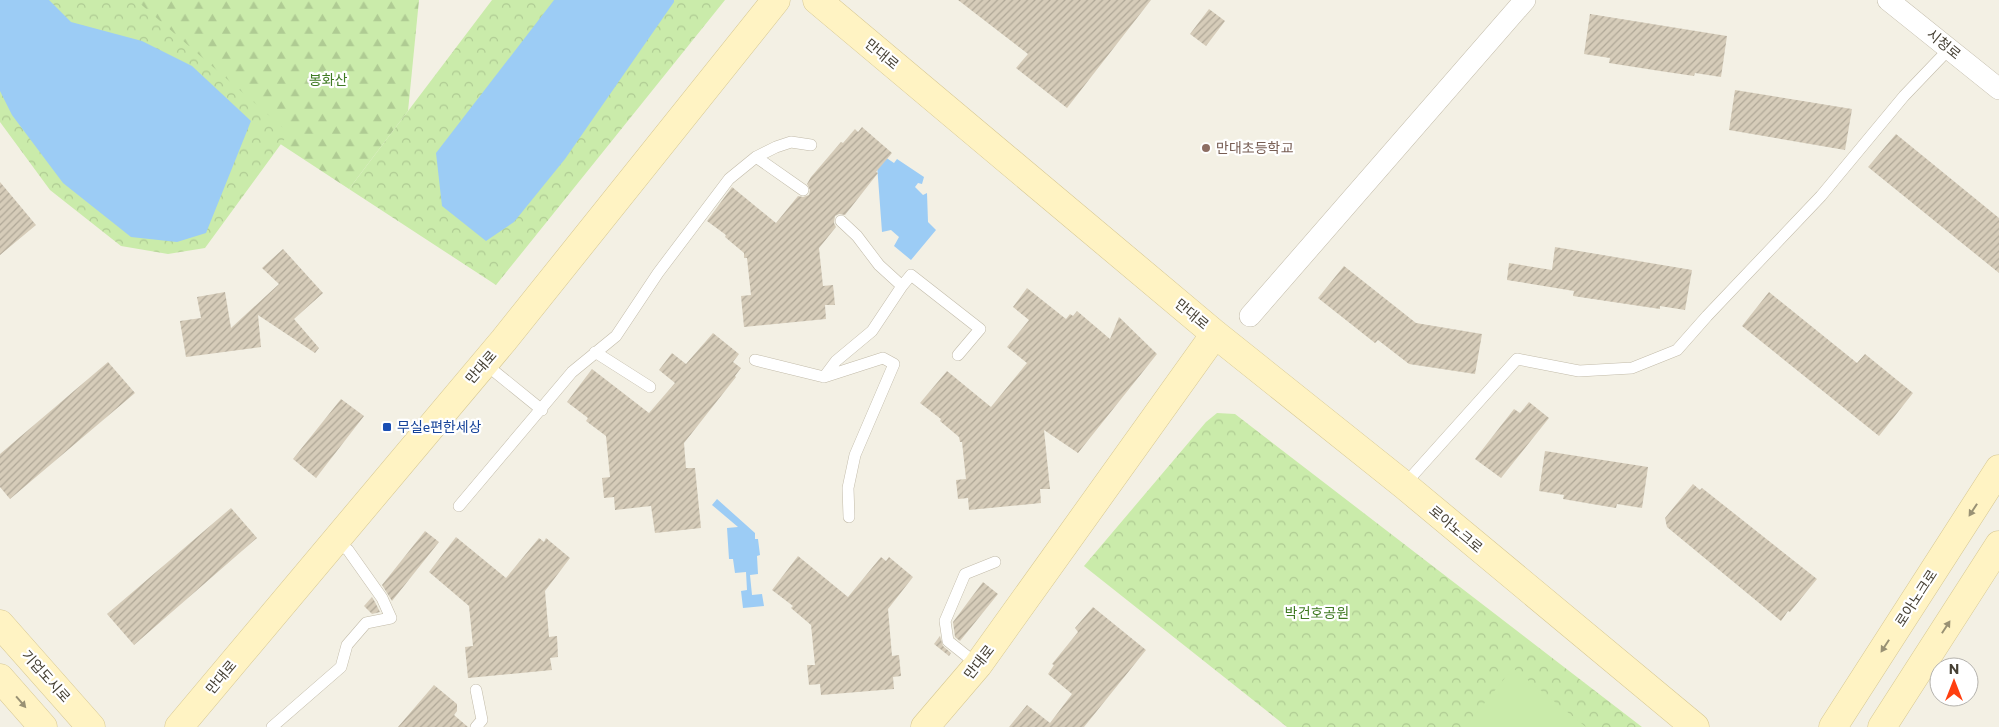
<svg xmlns="http://www.w3.org/2000/svg" width="1999" height="727" font-family="Commissioner,'Noto Sans KR',sans-serif">
<style>
.forest{fill:url(#forest-firs)}
.park{fill:url(#park-crowns)}
.pitch{fill:#caebaa}
.water{fill:#9cccf5}
.building{fill:url(#building-hatch)}
.lines{fill:none;stroke-linecap:round;stroke-linejoin:round}
.lane-casing{stroke:#c2bba9;stroke-width:12}
.street-casing{stroke:#c2bba9;stroke-width:22}
.secondary-casing{stroke:#d6c791;stroke-width:29}
.lane{stroke:#fff;stroke-width:11}
.street{stroke:#fff;stroke-width:21}
.secondary{stroke:#fff3c3;stroke-width:28}
.oneway{fill:#999174}
.education-dot{fill:#8d6e63;stroke:#fff;stroke-width:2}
.transit-dot{fill:#1a4fb4;stroke:#fff;stroke-width:2}
.labels{text-anchor:middle;stroke-width:4.5;stroke-linejoin:round;paint-order:stroke}
.street-label{font-size:14px;fill:#464034;stroke:#fff}
.park-label{font-size:14px;fill:#407b23;stroke:#fff}
.education-label{font-size:14px;fill:#785e54;stroke:#fff;text-anchor:start}
.transit-label{font-size:14px;fill:#164399;stroke:#fff;text-anchor:start}
</style>
<defs>
<pattern id="forest-firs" width="22" height="20" patternUnits="userSpaceOnUse" patternTransform="scale(1.25)"><rect width="22" height="20" fill="#caebaa"/><path d="M5 1l3.5 6h-7zM16 11l3.5 6h-7z" fill="#afcb93"/></pattern>
<pattern id="park-crowns" width="20" height="18" patternUnits="userSpaceOnUse" patternTransform="scale(1.25)"><rect width="20" height="18" fill="#caebaa"/><path d="M2 6a3 3 0 1 1 6 0M12 15a3 3 0 1 1 6 0" fill="none" stroke="#afcb93"/></pattern>
<pattern id="building-hatch" width="6" height="6" patternUnits="userSpaceOnUse" patternTransform="scale(1.25)"><rect width="6" height="6" fill="#d6ccb9"/><path d="M-1 1l2-2M0 6l6-6M5 7l2-2" fill="none" stroke="#afa797"/></pattern>
</defs>
<rect width="100%" height="100%" fill="#f3f0e4"/>
<path class="forest" d="M 60,0 L 419,0 L 408,111 L 349,189 Z"/>
<path class="park" d="M 0,0 L 136,0 L 289,133 L 205,248 L 168,254 L 121,246 L 50,190 L 0,122 Z
M 492,0 L 725,0 L 496,285 L 349,189 Z
M 1217,413 L 1235,414 L 1642,727 L 1287,727 L 1084,566 L 1206,422 Z"/>
<path class="pitch" d="M 1513,668 L 1586,727 L 1465,727 Z"/>
<path class="water" d="M 0,0 L 49,0 L 71,22 L 142,41 L 192,66 L 251,121 L 206,233 L 177,242 L 131,237 L 63,183 L 12,115 L 0,91 Z
M 554,0 L 674,0 L 674,2 L 565,159 L 514,222 L 486,241 L 442,206 L 436,153 Z
M 876,151 L 894,163 L 897,159 L 924,177 L 922,184 L 918,183 L 915,187 L 923,195 L 927,193 L 928,222 L 936,230 L 911,260 L 894,246 L 899,237 L 891,230 L 882,232 Z
M 717,499 L 755,533 L 755,539 L 758,539 L 760,555 L 757,556 L 758,574 L 750,575 L 752,595 L 762,594 L 764,606 L 743,608 L 741,591 L 747,590 L 746,572 L 735,573 L 733,559 L 729,559 L 727,528 L 738,527 L 712,505 Z"/>
<path class="building" d="M 958,0 L 1151,0 L 1067,108 L 1016,68 L 1028,54 Z
M 1209,9 L 1225,21 L 1206,46 L 1190,34 Z
M 1590,14 L 1727,36 L 1721,77 L 1695,73 L 1694,76 L 1660,71 L 1609,63 L 1610,58 L 1584,54 Z
M 1735,90 L 1852,109 L 1845,150 L 1729,130 Z
M 862,127 L 892,153 L 876,172 L 878,173 L 845,215 L 839,214 L 835,216 L 834,223 L 836,227 L 819,248 L 823,286 L 833,285 L 835,305 L 825,305 L 826,319 L 744,327 L 741,296 L 751,295 L 747,258 L 744,258 L 744,253 L 725,237 L 726,235 L 707,221 L 732,187 L 776,223 L 798,196 L 803,197 L 809,195 L 810,190 L 807,184 L 811,177 L 841,142 L 843,143 L 855,129 L 858,132 Z
M 1896,134 L 1999,218 L 1999,273 L 1868,167 Z
M 0,182 L 36,225 L 0,255 Z
M 1555,247 L 1692,270 L 1685,310 L 1660,306 L 1660,309 L 1573,296 L 1574,291 L 1507,280 L 1509,263 L 1552,270 Z
M 283,249 L 323,293 L 294,319 L 319,348 L 315,353 L 258,315 L 261,347 L 186,357 L 180,321 L 201,318 L 197,297 L 225,292 L 231,328 L 279,284 L 262,268 Z
M 1344,266 L 1416,323 L 1482,334 L 1475,374 L 1409,364 L 1378,340 L 1375,343 L 1318,298 Z
M 1027,288 L 1066,319 L 1070,314 L 1073,316 L 1077,311 L 1110,339 L 1119,317 L 1157,354 L 1078,453 L 1044,430 L 1050,489 L 1040,489 L 1041,503 L 969,510 L 968,498 L 958,499 L 956,480 L 966,479 L 962,442 L 960,442 L 959,437 L 940,421 L 941,419 L 920,403 L 947,371 L 991,407 L 1027,363 L 1007,347 L 1029,320 L 1013,307 Z
M 1769,292 L 1857,363 L 1865,354 L 1913,393 L 1879,436 L 1742,326 Z
M 713,333 L 739,354 L 733,362 L 741,368 L 735,376 L 736,377 L 684,443 L 686,468 L 695,468 L 701,528 L 655,533 L 651,506 L 615,510 L 614,497 L 604,498 L 602,478 L 610,477 L 606,436 L 586,421 L 588,418 L 567,402 L 592,369 L 649,413 L 675,383 L 659,370 L 672,353 L 686,364 Z
M 108,362 L 135,393 L 10,499 L 0,487 L 0,454 Z
M 341,399 L 364,416 L 316,478 L 293,459 Z
M 1529,402 L 1549,418 L 1501,478 L 1475,459 L 1514,409 L 1520,413 Z
M 1545,451 L 1648,467 L 1642,508 L 1617,504 L 1616,508 L 1598,505 L 1563,499 L 1564,495 L 1539,491 Z
M 1693,484 L 1700,490 L 1702,488 L 1817,579 L 1790,612 L 1788,611 L 1781,621 L 1667,527 L 1665,518 Z
M 231,508 L 257,538 L 134,645 L 107,614 Z
M 425,531 L 439,542 L 392,601 L 382,585 Z
M 456,537 L 506,578 L 539,538 L 544,542 L 546,538 L 570,558 L 545,591 L 549,637 L 557,636 L 558,657 L 550,658 L 552,670 L 468,678 L 465,647 L 473,646 L 469,606 L 429,572 Z
M 798,556 L 848,597 L 881,557 L 886,561 L 889,557 L 913,577 L 888,609 L 892,656 L 899,655 L 901,676 L 893,677 L 894,689 L 821,695 L 820,684 L 809,685 L 807,665 L 815,665 L 811,625 L 791,608 L 793,606 L 772,590 Z
M 983,582 L 998,594 L 960,641 L 955,637 L 953,622 Z
M 372,597 L 375,602 L 380,612 L 372,614 L 364,606 Z
M 1093,607 L 1146,650 L 1084,727 L 1009,727 L 1027,705 L 1050,723 L 1072,694 L 1048,674 L 1054,665 L 1052,664 L 1078,632 L 1075,628 Z
M 940,636 L 943,646 L 951,653 L 949,656 L 934,644 Z
M 434,685 L 457,704 L 457,711 L 454,715 L 468,727 L 398,727 Z"/>
<g class="lines">
<defs>
<path id="lane" d="M 756,157 L 803,190
M 902,286 L 911,275 L 980,329 L 958,355
M 595,352 L 650,387
M 755,360 L 824,377 L 836,361 L 872,331 L 902,286 L 879,265 L 857,236 L 841,221
M 484,363 L 542,410
M 824,377 L 883,358 L 894,364 L 855,455 L 848,488 L 849,517
M 1404,485 L 1517,359 L 1579,371 L 1632,368 L 1677,350 L 1707,316 L 1821,196 L 1904,96 L 1949,49
M 459,506 L 572,372 L 616,336 L 658,273 L 729,179 L 756,157 L 776,147 L 791,142 L 811,145
M 978,665 L 948,641 L 945,621 L 965,574 L 995,562
M 476,690 L 482,720 L 476,727
M 272,727 L 341,667 L 347,645 L 366,623 L 391,618 L 382,598 L 348,550 L 334,542"/>
<path id="street" d="M 1888,0 L 1999,89
M 1250,316 L 1525,0"/>
<path id="secondary" d="M 817,0 L 1215,334 L 1404,485 L 1695,727
M 0,624 L 91,727
M 0,678 L 43,727
M 179,727 L 504,340 L 776,0
M 925,727 L 978,665 L 1215,334
M 1833,727 L 1999,469
M 1882,727 L 1999,545"/>
</defs>
<use href="#lane" class="lane-casing"/>
<use href="#street" class="street-casing"/>
<use href="#secondary" class="secondary-casing"/>
<use href="#lane" class="lane"/>
<use href="#street" class="street"/>
<use href="#secondary" class="secondary"/>
</g>
<defs><path id="oneway-solid" d="M-6-.8H1V-3.2L6.5 0L1 3.2V.8H-6Z" transform="scale(1.25)"/></defs>
<g class="oneway">
<use href="#oneway-solid" transform="translate(1973 510) rotate(123)"/>
<use href="#oneway-solid" transform="translate(1946 627) rotate(-57)"/>
<use href="#oneway-solid" transform="translate(1885 646) rotate(123)"/>
<use href="#oneway-solid" transform="translate(21 702) rotate(49)"/>
</g>
<circle class="education-dot" cx="1206" cy="148" r="5"/>
<rect class="transit-dot" x="382" y="422" width="10" height="10" rx="2.5"/>
<g class="labels">
<g class="street-label">
<text transform="translate(1944 44) rotate(39)" y="5">시청로</text>
<text transform="translate(882 54) rotate(40)" y="5">만대로</text>
<text transform="translate(1192 314) rotate(40)" y="5">만대로</text>
<text transform="translate(481 367) rotate(-49)" y="5">만대로</text>
<text transform="translate(1456 529) rotate(40)" y="5">로아노크로</text>
<text transform="translate(1916 598) rotate(-57)" y="5">로아노크로</text>
<text transform="translate(979 662) rotate(-52)" y="5">만대로</text>
<text transform="translate(46 676) rotate(48)" y="5">기업도시로</text>
<text transform="translate(221 677) rotate(-50)" y="5">만대로</text>
</g>
<g class="park-label">
<text x="328" y="85">봉화산</text>
<text x="1317" y="618">박건호공원</text>
</g>
<g class="education-label">
<text x="1216" y="153">만대초등학교</text>
</g>
<g class="transit-label">
<text x="397" y="432">무실e편한세상</text>
</g>
</g>
<g transform="translate(1954 682)"><circle r="24" fill="#ffffff" stroke="#b5b3ae"/>
<path d="M0-4L9 19L0 12L-9 19Z" fill="#ff3f10"/>
<text y="-8" font-size="14" font-weight="bold" text-anchor="middle" fill="#464034">N</text>
</g>
</svg>
